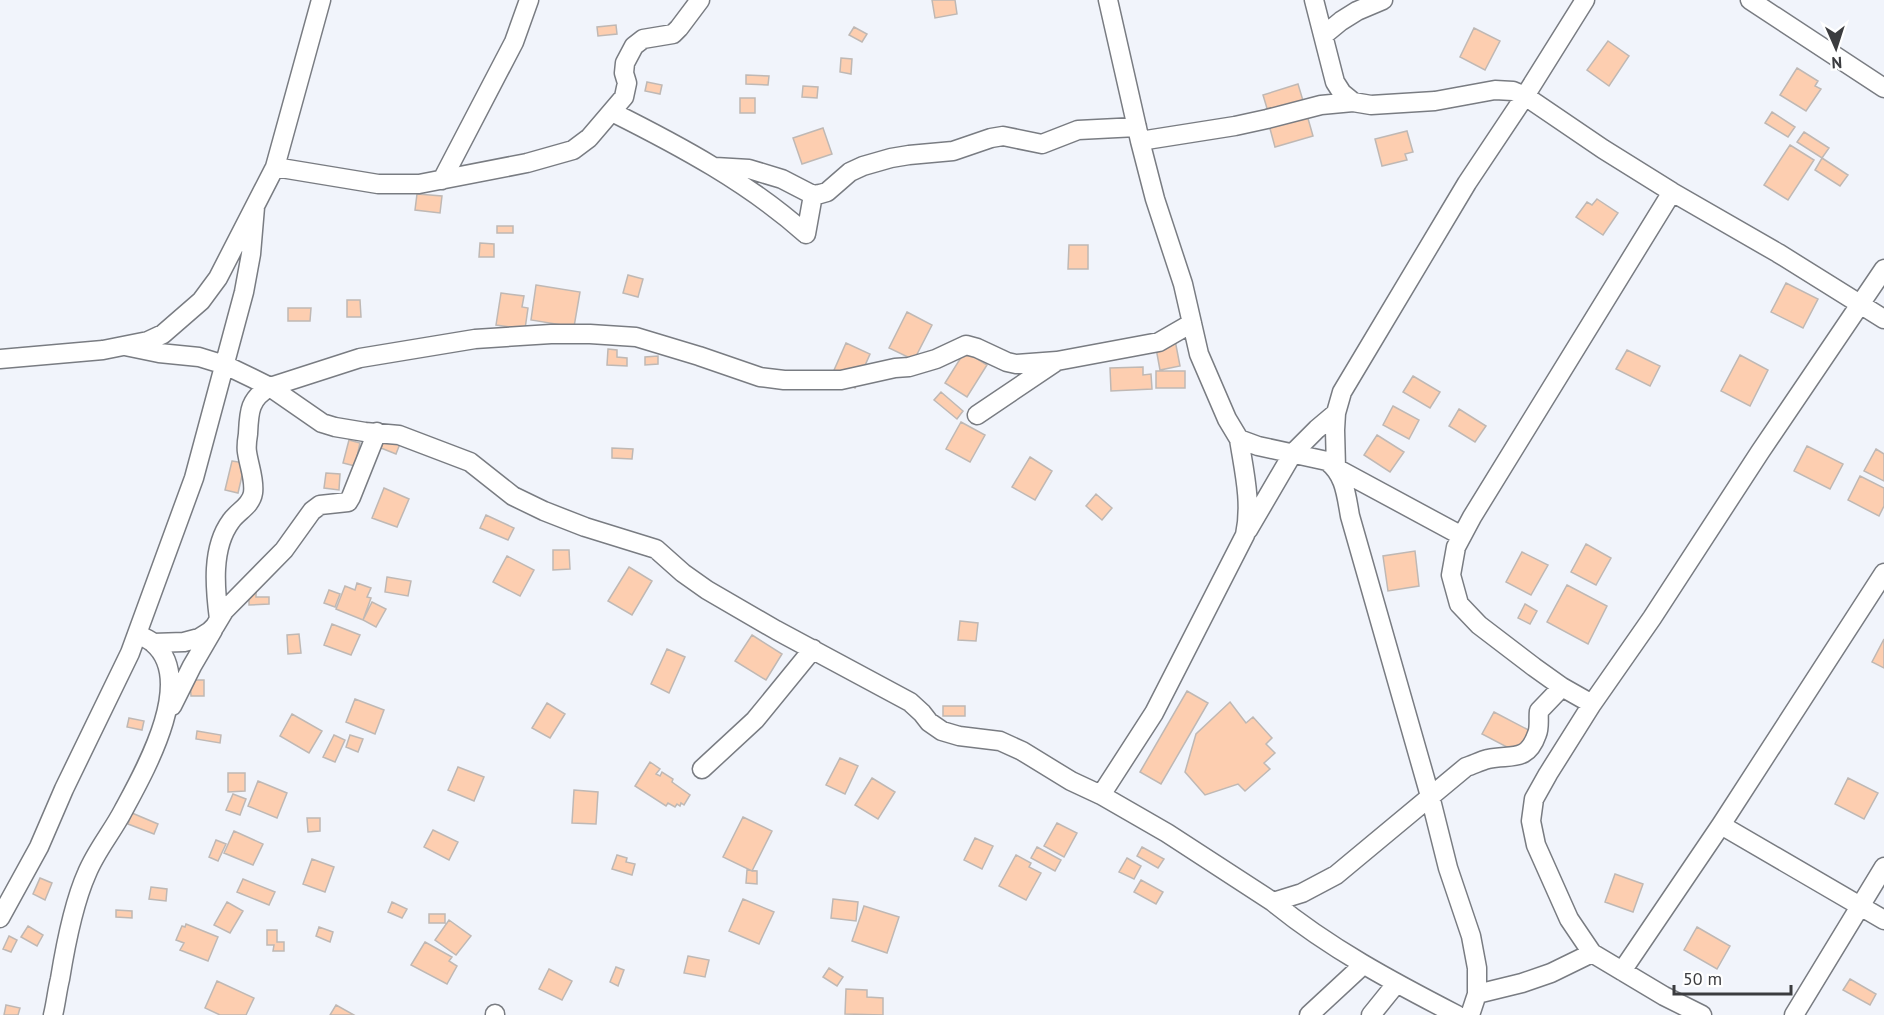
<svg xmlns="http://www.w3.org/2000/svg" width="1884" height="1015" font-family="'PT Sans',sans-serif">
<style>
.building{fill:#fdceb0;stroke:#bfb8b4;stroke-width:1.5}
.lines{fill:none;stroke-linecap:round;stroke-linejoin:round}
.minor-casing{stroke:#797c82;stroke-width:21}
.minor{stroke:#fff;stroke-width:18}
</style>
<rect width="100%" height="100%" fill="#f1f4fb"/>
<path class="building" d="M 932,0 L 955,0 L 957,14 L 935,18 Z
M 616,25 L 617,34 L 598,36 L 597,27 Z
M 854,27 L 867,34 L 862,42 L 849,35 Z
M 1474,28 L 1500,41 L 1485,70 L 1460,57 Z
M 1608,41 L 1629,56 L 1609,86 L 1587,70 Z
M 841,58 L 852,59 L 851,74 L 840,72 Z
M 1797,68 L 1818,81 L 1815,86 L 1821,89 L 1806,111 L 1780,95 Z
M 746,75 L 769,76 L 768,85 L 746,84 Z
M 647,82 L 662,85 L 660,94 L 645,91 Z
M 1298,84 L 1304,104 L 1269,115 L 1263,95 Z
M 803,86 L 818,87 L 817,98 L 802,97 Z
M 740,98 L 755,98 L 755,113 L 740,113 Z
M 1772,112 L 1795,127 L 1788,137 L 1765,123 Z
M 1307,115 L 1313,136 L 1275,147 L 1269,125 Z
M 823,128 L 832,154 L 802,164 L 793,138 Z
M 1407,131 L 1413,152 L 1405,154 L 1407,160 L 1382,166 L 1375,139 Z
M 1804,132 L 1829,148 L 1822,158 L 1797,142 Z
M 1790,145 L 1814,160 L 1788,200 L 1764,185 Z
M 1822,158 L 1848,175 L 1840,186 L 1815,170 Z
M 417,194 L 442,196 L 440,213 L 415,210 Z
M 1597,199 L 1618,213 L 1603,235 L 1576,217 L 1587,202 L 1592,205 Z
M 497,226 L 513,226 L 513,233 L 497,233 Z
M 480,243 L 494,244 L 494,257 L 479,257 Z
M 1069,245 L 1088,245 L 1088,269 L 1068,269 Z
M 628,275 L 643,279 L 638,297 L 623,293 Z
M 1786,283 L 1818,299 L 1803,328 L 1771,312 Z
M 536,285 L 580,292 L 574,327 L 531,320 Z
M 501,293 L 524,296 L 522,307 L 528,308 L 525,329 L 496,325 Z
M 347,300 L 360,300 L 361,317 L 347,317 Z
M 288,308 L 311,308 L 310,321 L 288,321 Z
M 907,312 L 932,325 L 914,360 L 889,348 Z
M 1175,340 L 1180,366 L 1160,370 L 1155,343 Z
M 846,343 L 870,354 L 855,388 L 831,377 Z
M 608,349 L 617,350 L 617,357 L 627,358 L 627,366 L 607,365 Z
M 1627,350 L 1660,366 L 1650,386 L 1616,369 Z
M 965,351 L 987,365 L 967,397 L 945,383 Z
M 1740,355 L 1768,370 L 1750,406 L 1721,391 Z
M 658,356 L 658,364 L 645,365 L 645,357 Z
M 1143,367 L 1143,375 L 1151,374 L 1152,389 L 1111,391 L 1110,368 Z
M 1156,371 L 1185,371 L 1185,388 L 1156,388 Z
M 1413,376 L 1440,392 L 1430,408 L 1403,392 Z
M 941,392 L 963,411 L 957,419 L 934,400 Z
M 1393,406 L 1419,420 L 1409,439 L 1383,425 Z
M 1459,409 L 1486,426 L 1475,442 L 1449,426 Z
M 961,422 L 985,435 L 970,462 L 946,449 Z
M 386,435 L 401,441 L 396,454 L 381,448 Z
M 1377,435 L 1404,452 L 1390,472 L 1364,455 Z
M 349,440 L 360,443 L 355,466 L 343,463 Z
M 1807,446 L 1843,464 L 1830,489 L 1794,471 Z
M 612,448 L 633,449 L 632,459 L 612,458 Z
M 1876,449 L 1884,454 L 1884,481 L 1864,471 Z
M 1030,457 L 1052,471 L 1035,500 L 1012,487 Z
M 232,461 L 245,463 L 238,493 L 225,490 Z
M 326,473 L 340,474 L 339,490 L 324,488 Z
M 1860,476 L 1884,488 L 1884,506 L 1879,516 L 1848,500 Z
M 384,488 L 409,499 L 397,527 L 372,518 Z
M 1096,494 L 1112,508 L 1102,520 L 1086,506 Z
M 486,515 L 514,528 L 508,540 L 480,528 Z
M 1586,544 L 1611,558 L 1596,585 L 1571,572 Z
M 553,550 L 569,550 L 570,569 L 553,570 Z
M 1415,551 L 1419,586 L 1388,591 L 1383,556 Z
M 1522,552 L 1548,565 L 1531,595 L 1506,582 Z
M 507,556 L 534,570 L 520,596 L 493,582 Z
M 629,567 L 652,581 L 632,615 L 608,601 Z
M 387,577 L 411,581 L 408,596 L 385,592 Z
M 357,583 L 371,588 L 367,597 L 371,598 L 363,620 L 336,609 L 345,586 L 355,590 Z
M 1567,585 L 1607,606 L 1588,644 L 1547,622 Z
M 249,589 L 256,589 L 256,597 L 269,597 L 269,604 L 249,605 Z
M 329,590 L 340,594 L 335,607 L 324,603 Z
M 372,602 L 386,609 L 376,627 L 363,620 Z
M 1525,604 L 1537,611 L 1530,624 L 1518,618 Z
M 960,621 L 978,623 L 976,641 L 958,640 Z
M 332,624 L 360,635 L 351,655 L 324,645 Z
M 299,634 L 301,653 L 288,654 L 287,635 Z
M 752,635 L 782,654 L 766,680 L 735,661 Z
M 1884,639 L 1884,668 L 1872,662 Z
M 667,649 L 685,657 L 669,693 L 651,684 Z
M 190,680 L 204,680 L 204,696 L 191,696 Z
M 1187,691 L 1208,703 L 1161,784 L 1140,772 Z
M 355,699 L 384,710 L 375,734 L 346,722 Z
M 1230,702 L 1246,723 L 1253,717 L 1272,738 L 1266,744 L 1275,753 L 1264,763 L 1270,769 L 1245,791 L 1238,784 L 1205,795 L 1185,772 L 1196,734 Z
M 547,703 L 565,714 L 550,738 L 532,728 Z
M 943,706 L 965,706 L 965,716 L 943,716 Z
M 1494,712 L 1536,734 L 1524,756 L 1482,734 Z
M 292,714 L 322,731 L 309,753 L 280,736 Z
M 129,718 L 144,721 L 142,730 L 127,727 Z
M 197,731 L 221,735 L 220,743 L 196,739 Z
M 334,735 L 345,740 L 335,762 L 323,757 Z
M 350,735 L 363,739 L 358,752 L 346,747 Z
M 840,758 L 858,766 L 845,794 L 826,785 Z
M 650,762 L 660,769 L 656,774 L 660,776 L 662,772 L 673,779 L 672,782 L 690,795 L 684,805 L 681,803 L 680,806 L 677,804 L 675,807 L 668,803 L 666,806 L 635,786 Z
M 458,767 L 484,777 L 474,801 L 448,790 Z
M 228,773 L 245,773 L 245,791 L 228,792 Z
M 872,778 L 895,792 L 878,819 L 855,805 Z
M 1848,778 L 1878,793 L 1864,819 L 1835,804 Z
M 258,781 L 287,793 L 277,818 L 248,806 Z
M 574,790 L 598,792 L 596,824 L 572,823 Z
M 233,794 L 246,799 L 240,815 L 226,810 Z
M 132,813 L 158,824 L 154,834 L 128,824 Z
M 743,817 L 772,831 L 752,871 L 723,857 Z
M 307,818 L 320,818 L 320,831 L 308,832 Z
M 1057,823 L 1077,833 L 1064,857 L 1044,846 Z
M 433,830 L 458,842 L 449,860 L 424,847 Z
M 234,831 L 263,844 L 253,865 L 224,853 Z
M 975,838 L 993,846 L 982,869 L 964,860 Z
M 216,840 L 226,844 L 218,861 L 209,857 Z
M 1037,847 L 1061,860 L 1055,871 L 1031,858 Z
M 1142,847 L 1164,859 L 1158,868 L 1137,856 Z
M 617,855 L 627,858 L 626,862 L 635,864 L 632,875 L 612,869 Z
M 1016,855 L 1031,863 L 1029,867 L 1041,873 L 1026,900 L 999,886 Z
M 1127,858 L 1141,866 L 1134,879 L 1119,872 Z
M 312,859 L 334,867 L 325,892 L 303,884 Z
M 747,870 L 757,871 L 757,884 L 746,883 Z
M 1615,874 L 1643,884 L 1633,912 L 1605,902 Z
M 40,878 L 52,883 L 45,900 L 33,894 Z
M 243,879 L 275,892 L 269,905 L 237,892 Z
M 1141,880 L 1163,892 L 1156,904 L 1134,892 Z
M 151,887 L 167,889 L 166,901 L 149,899 Z
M 743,899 L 774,912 L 759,944 L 729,931 Z
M 833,899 L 858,902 L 856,921 L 831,918 Z
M 227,902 L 243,911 L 230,933 L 214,925 Z
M 392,902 L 407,909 L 402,918 L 388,912 Z
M 864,906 L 899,917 L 887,953 L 852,941 Z
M 116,910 L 132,911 L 132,918 L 116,917 Z
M 429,914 L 445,914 L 445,923 L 429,923 Z
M 449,920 L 471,936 L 456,955 L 435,940 Z
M 186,924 L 218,937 L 208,961 L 180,950 L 184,943 L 176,940 L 182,926 L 185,927 Z
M 28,926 L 43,935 L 37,946 L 21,937 Z
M 319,927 L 333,932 L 330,942 L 316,936 Z
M 1697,927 L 1730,946 L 1717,969 L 1684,950 Z
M 267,930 L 277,930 L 277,942 L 284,942 L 284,951 L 273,951 L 274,945 L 267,945 Z
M 9,936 L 17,940 L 11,952 L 3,949 Z
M 425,942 L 452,957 L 449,961 L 457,966 L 447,984 L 411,965 Z
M 688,956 L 709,960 L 705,977 L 684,973 Z
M 616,967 L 624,970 L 618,986 L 610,982 Z
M 829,968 L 843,977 L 837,986 L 823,977 Z
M 549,969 L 572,981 L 562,1000 L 539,989 Z
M 1850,979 L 1876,994 L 1870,1005 L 1843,990 Z
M 217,981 L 254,998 L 246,1015 L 220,1015 L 205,1008 Z
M 846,989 L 867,990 L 867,997 L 883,998 L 883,1015 L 845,1014 Z
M 6,1005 L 20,1008 L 18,1015 L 4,1015 Z
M 336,1005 L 354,1015 L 330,1015 Z"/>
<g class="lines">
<defs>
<path id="minor" d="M 1108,0 L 1140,141 L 1155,199 L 1183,284 L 1199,354 L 1227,419 L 1239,439 L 1258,446 L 1327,461 C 1345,475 1346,494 1350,516 L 1430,796 L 1448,868 L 1471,936 L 1477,968 L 1477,994 L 1470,1015
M 1314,0 L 1335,82 L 1342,93 L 1353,102 L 1371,105 L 1435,101 L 1495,90 L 1513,91 L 1525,96 L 1603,149 L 1672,192 L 1778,253 L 1884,319
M 1750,0 L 1884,88
M 1324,35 L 1341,21 L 1357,11 L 1383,0
M 612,112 C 680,146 749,183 806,234
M 1140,141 L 1235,126 L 1267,119 L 1321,105 L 1353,102
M 275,167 L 378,184 L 419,184 L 527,163 L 573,150 L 589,138 L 624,97 L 627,83 L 624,73 L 625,63 L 634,46 L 643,39 L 673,34 L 679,28 L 700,0
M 715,167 L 749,169 L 782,179 L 813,195 L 820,194 L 827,192 L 850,172 L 863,166 L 891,158 L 909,155 L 953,151 L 991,138 L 1003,136 L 1042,144 L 1078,130 L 1137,127
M 442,180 L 514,42 L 529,0
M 806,234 L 813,195
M 125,346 L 159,353 L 199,357 L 225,365 L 252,378 L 270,387 L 322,423 L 335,427 L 365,432 L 399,435 L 470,462 L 513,496 L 544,511 L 585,527 L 656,549 L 683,573 L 707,590 L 776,630 L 910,702 L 922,713 L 929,722 L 942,731 L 959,736 L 1000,741 L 1022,751 L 1071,781 L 1101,795 L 1167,833 L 1273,902 C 1329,948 1393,982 1457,1015
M 0,359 L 103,350 L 148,341 L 163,334 L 201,301 L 218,278 L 275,167 L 321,0
M 977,415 L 1057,361 L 1159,342 L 1192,323
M 1248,530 L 1293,453 L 1317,429 L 1336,413
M 1462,536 L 1336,468 L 1335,430 L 1336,413 L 1342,392 L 1467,183 L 1525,96 L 1585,0
M 219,619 C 215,588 211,548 231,521 C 238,511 251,506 253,493 C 255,480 249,466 247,452 C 246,446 247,440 248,434 C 249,412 249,399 270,387 L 360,358 L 475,339 L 551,334 L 590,334 L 636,337 L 699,356 L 760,377 L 784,380 L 841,380 L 895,368 L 909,367 L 936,359 L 966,345 L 977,348 L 1007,362 L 1016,364 L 1057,361
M 153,643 L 184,642 L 199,638 L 210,631 L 215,626 L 224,611 L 284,550 L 312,511 L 320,505 L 348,502 L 351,497 L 377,432
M 1592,704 L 1562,687 L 1534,667 L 1479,625 L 1459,604 L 1451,575 L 1456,547 L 1472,517 L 1672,192
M 172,706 L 192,666 L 213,630
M 702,769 L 755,720 L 813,649
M 1101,795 L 1154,713 L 1245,535 C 1252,503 1244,471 1239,439
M 1721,825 L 1884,920
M 1273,902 L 1302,893 L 1336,875 L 1466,767 C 1473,765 1480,761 1488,759 C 1511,754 1527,763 1537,734 C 1540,727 1538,718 1539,711 L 1562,687
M 0,918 L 39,847 L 64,789 L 130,653 L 194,478 L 244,292 L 251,254 L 255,207
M 1622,971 L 1721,825 L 1884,573
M 1477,994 L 1522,983 L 1551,973 L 1592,953
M 53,1015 C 56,1003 57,991 60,979 C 65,948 74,902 87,873 C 96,851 112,832 123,811 C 144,772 197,680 153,643 C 149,639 142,637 137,634
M 495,1015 L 495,1014
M 1309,1015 L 1363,965
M 1371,1015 L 1396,984
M 1702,1015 L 1664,996 L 1592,953 L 1569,919 L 1536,845 L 1531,821 L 1534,799 L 1548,774 L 1592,704 L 1652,618 L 1760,452 L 1884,269
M 1794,1015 L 1884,867"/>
</defs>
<use href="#minor" class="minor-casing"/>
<use href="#minor" class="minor"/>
</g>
<g transform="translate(1836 48) rotate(177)" stroke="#ffffff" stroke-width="4.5" paint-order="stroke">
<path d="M0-4.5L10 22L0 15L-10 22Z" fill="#3b3c3f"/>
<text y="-9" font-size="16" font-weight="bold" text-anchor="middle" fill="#3b3c3f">N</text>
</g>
<path d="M1674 985v9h117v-9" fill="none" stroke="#3b3c3f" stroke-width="3"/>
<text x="1683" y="985" font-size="18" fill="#3b3c3f" stroke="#ffffff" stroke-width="4.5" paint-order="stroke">50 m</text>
</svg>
